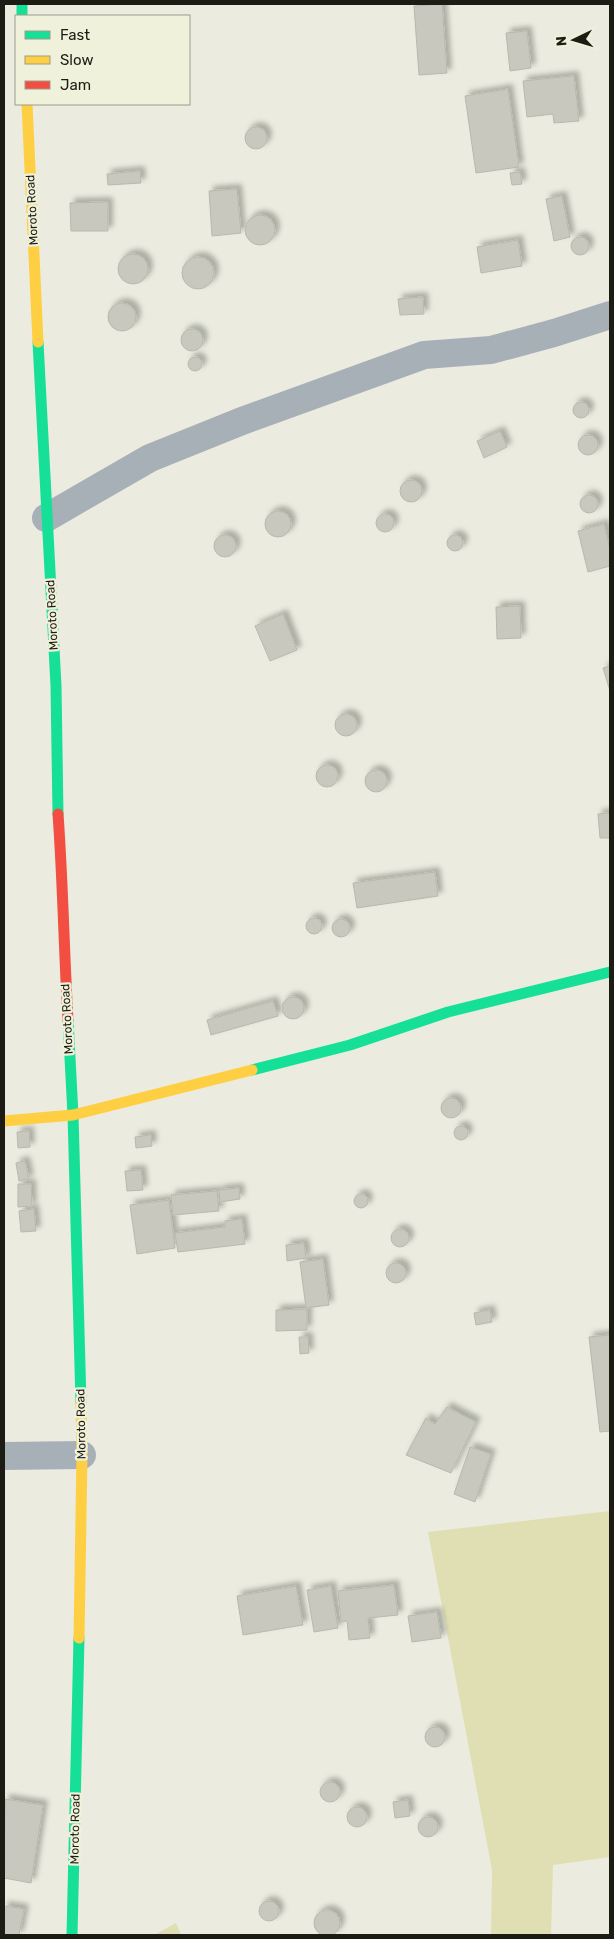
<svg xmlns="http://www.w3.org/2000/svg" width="614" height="1939" font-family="Rubik,sans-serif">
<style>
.green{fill:#dfdfb3}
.building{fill:#c8c8bf;stroke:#b8b8af;filter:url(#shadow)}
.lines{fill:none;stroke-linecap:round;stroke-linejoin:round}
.street{stroke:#a8b0b7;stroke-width:28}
.fast{stroke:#16e098;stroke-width:11}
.slow{stroke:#ffcf43;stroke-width:11}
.jam{stroke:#f24e42;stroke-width:11}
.labels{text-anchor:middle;stroke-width:4.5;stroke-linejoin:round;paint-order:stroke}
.street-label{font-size:12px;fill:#1c1c14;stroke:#f0f1da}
</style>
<defs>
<filter id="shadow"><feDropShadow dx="4.5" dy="-4.5" stdDeviation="2.5" flood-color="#0004"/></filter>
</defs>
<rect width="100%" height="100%" fill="#ebecdf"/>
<path class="green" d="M 610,1511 L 610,1857 L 553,1865 L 551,1935 L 491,1935 L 492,1870 L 428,1532 Z
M 176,1923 L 181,1935 L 154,1935 Z"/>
<path class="building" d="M 442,4 L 447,73 L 419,75 L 414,6 Z
M 527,31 L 531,68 L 510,71 L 506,33 Z
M 574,76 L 579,121 L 554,123 L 553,114 L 527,117 L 523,81 Z
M 508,89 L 519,167 L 476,173 L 465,96 Z
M245 138a11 11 0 1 1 22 0a11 11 0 1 1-22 0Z
M 140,171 L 141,183 L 108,185 L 107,174 Z
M 520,172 L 522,184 L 512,185 L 510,173 Z
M 237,189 L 241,233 L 212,236 L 209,191 Z
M 562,196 L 570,237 L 554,241 L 546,199 Z
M 108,202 L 108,231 L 71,231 L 70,203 Z
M245 230a15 15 0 1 1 30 0a15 15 0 1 1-30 0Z
M571 246a9 9 0 1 1 18 0a9 9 0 1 1-18 0Z
M 518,240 L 522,266 L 481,273 L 477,247 Z
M118 269a15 15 0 1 1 30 0a15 15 0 1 1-30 0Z
M182 273a16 16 0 1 1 32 0a16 16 0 1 1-32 0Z
M 423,297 L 424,314 L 400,315 L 398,299 Z
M108 317a14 14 0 1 1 28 0a14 14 0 1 1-28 0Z
M181 340a11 11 0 1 1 22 0a11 11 0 1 1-22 0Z
M188 364a7 7 0 1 1 14 0a7 7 0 1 1-14 0Z
M573 410a8 8 0 1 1 16 0a8 8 0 1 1-16 0Z
M 500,431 L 507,447 L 484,458 L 477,441 Z
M578 445a10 10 0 1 1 20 0a10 10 0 1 1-20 0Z
M400 491a11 11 0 1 1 22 0a11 11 0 1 1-22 0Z
M580 504a9 9 0 1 1 18 0a9 9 0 1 1-18 0Z
M265 524a13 13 0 1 1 26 0a13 13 0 1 1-26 0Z
M376 523a9 9 0 1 1 18 0a9 9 0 1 1-18 0Z
M 604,524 L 610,549 L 610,566 L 588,572 L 578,531 Z
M214 546a11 11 0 1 1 22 0a11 11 0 1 1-22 0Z
M447 543a8 8 0 1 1 16 0a8 8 0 1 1-16 0Z
M 520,606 L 521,638 L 497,639 L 496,607 Z
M 283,614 L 297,650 L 270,661 L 255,626 Z
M 610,666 L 610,691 L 603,668 Z
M335 725a11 11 0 1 1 22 0a11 11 0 1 1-22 0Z
M316 776a11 11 0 1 1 22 0a11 11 0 1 1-22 0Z
M365 781a11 11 0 1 1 22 0a11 11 0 1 1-22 0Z
M 610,813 L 610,838 L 600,838 L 598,814 Z
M 435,872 L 438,896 L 357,908 L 353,883 Z
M306 926a8 8 0 1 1 16 0a8 8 0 1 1-16 0Z
M332 928a9 9 0 1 1 18 0a9 9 0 1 1-18 0Z
M282 1008a11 11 0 1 1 22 0a11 11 0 1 1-22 0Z
M 273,1001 L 278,1016 L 211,1035 L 207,1020 Z
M441 1108a10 10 0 1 1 20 0a10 10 0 1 1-20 0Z
M454 1133a7 7 0 1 1 14 0a7 7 0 1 1-14 0Z
M 29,1131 L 30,1147 L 18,1148 L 17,1132 Z
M 151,1135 L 152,1146 L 136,1148 L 135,1137 Z
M 25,1161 L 29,1179 L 19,1181 L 16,1163 Z
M 141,1170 L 143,1190 L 127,1191 L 125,1171 Z
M 18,1184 L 31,1184 L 32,1206 L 18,1207 Z
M 239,1188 L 240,1199 L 220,1202 L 219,1190 Z
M 217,1191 L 219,1211 L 173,1215 L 171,1195 Z
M354 1201a7 7 0 1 1 14 0a7 7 0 1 1-14 0Z
M 169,1200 L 175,1248 L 137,1254 L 130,1205 Z
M 34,1209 L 36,1231 L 21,1232 L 19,1211 Z
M 242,1219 L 245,1244 L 178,1252 L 175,1233 L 225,1227 L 225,1221 Z
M391 1238a9 9 0 1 1 18 0a9 9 0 1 1-18 0Z
M 304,1243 L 306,1258 L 287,1261 L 286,1245 Z
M 323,1259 L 329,1305 L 306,1308 L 300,1262 Z
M386 1273a10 10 0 1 1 20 0a10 10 0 1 1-20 0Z
M 307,1309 L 307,1330 L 276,1331 L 276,1310 Z
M 490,1310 L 492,1322 L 476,1325 L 474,1313 Z
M 610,1335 L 610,1431 L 600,1432 L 589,1337 Z
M 299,1337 L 308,1337 L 309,1353 L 300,1354 Z
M 447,1407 L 476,1422 L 451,1473 L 406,1455 L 426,1418 L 435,1424 Z
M 470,1447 L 491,1454 L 475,1502 L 454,1494 Z
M 394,1585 L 398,1615 L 368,1618 L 370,1638 L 349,1640 L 347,1621 L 341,1622 L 338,1591 Z
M 296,1586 L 303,1625 L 243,1635 L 237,1596 Z
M 331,1586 L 338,1628 L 314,1632 L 307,1590 Z
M 437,1612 L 441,1638 L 412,1642 L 408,1616 Z
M425 1737a10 10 0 1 1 20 0a10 10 0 1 1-20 0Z
M320 1792a10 10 0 1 1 20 0a10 10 0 1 1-20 0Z
M 5,1799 L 43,1805 L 31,1883 L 4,1878 Z
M 408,1800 L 410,1816 L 395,1818 L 393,1802 Z
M347 1817a10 10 0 1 1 20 0a10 10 0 1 1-20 0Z
M418 1827a10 10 0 1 1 20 0a10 10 0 1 1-20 0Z
M259 1911a10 10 0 1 1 20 0a10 10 0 1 1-20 0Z
M 4,1906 L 24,1909 L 19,1935 L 4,1935 Z
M314 1923a13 13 0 1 1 26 0a13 13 0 1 1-26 0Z"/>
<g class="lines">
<path class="street" d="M 46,518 L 150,458 L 242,421 L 424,355 L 491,350 L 554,333 L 610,315
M 4,1456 L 82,1455"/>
<path class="fast" d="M 22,4 L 22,16
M 38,342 L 56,686 L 58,814
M 68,1020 L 73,1115 L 81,1402
M 252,1070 L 350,1045 L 448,1012 L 610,972
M 72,1935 L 79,1638"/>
<path class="slow" d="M 27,104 L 38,342
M 4,1121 L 73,1115 L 252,1070
M 79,1638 L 82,1455 L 81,1402"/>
<path class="jam" d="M 58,814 C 63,883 64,952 68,1020"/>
</g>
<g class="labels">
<g class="street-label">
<text transform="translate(32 210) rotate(-93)" y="4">Moroto Road</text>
<text transform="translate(52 615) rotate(-93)" y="4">Moroto Road</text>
<text transform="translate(67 1019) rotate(-93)" y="4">Moroto Road</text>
<text transform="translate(81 1424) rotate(-91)" y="4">Moroto Road</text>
<text transform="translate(75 1829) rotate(-89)" y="4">Moroto Road</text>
</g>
</g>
<rect width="614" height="1939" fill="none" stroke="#1c1c14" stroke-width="10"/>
<rect x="15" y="15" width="175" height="90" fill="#f0f1da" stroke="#9b9c8b"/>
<rect x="25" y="31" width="25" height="8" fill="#16e098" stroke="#9b9c8b"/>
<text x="60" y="40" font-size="15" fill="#1c1c14">Fast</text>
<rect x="25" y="56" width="25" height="8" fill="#ffcf43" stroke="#9b9c8b"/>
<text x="60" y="65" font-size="15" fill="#1c1c14">Slow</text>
<rect x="25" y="81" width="25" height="8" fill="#f24e42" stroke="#9b9c8b"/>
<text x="60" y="90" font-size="15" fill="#1c1c14">Jam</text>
<g transform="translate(574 40) rotate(265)" stroke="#f0f1da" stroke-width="4" paint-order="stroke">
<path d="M0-4L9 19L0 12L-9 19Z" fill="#1c1c14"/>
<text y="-8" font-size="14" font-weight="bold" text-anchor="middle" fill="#1c1c14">N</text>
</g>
</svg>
